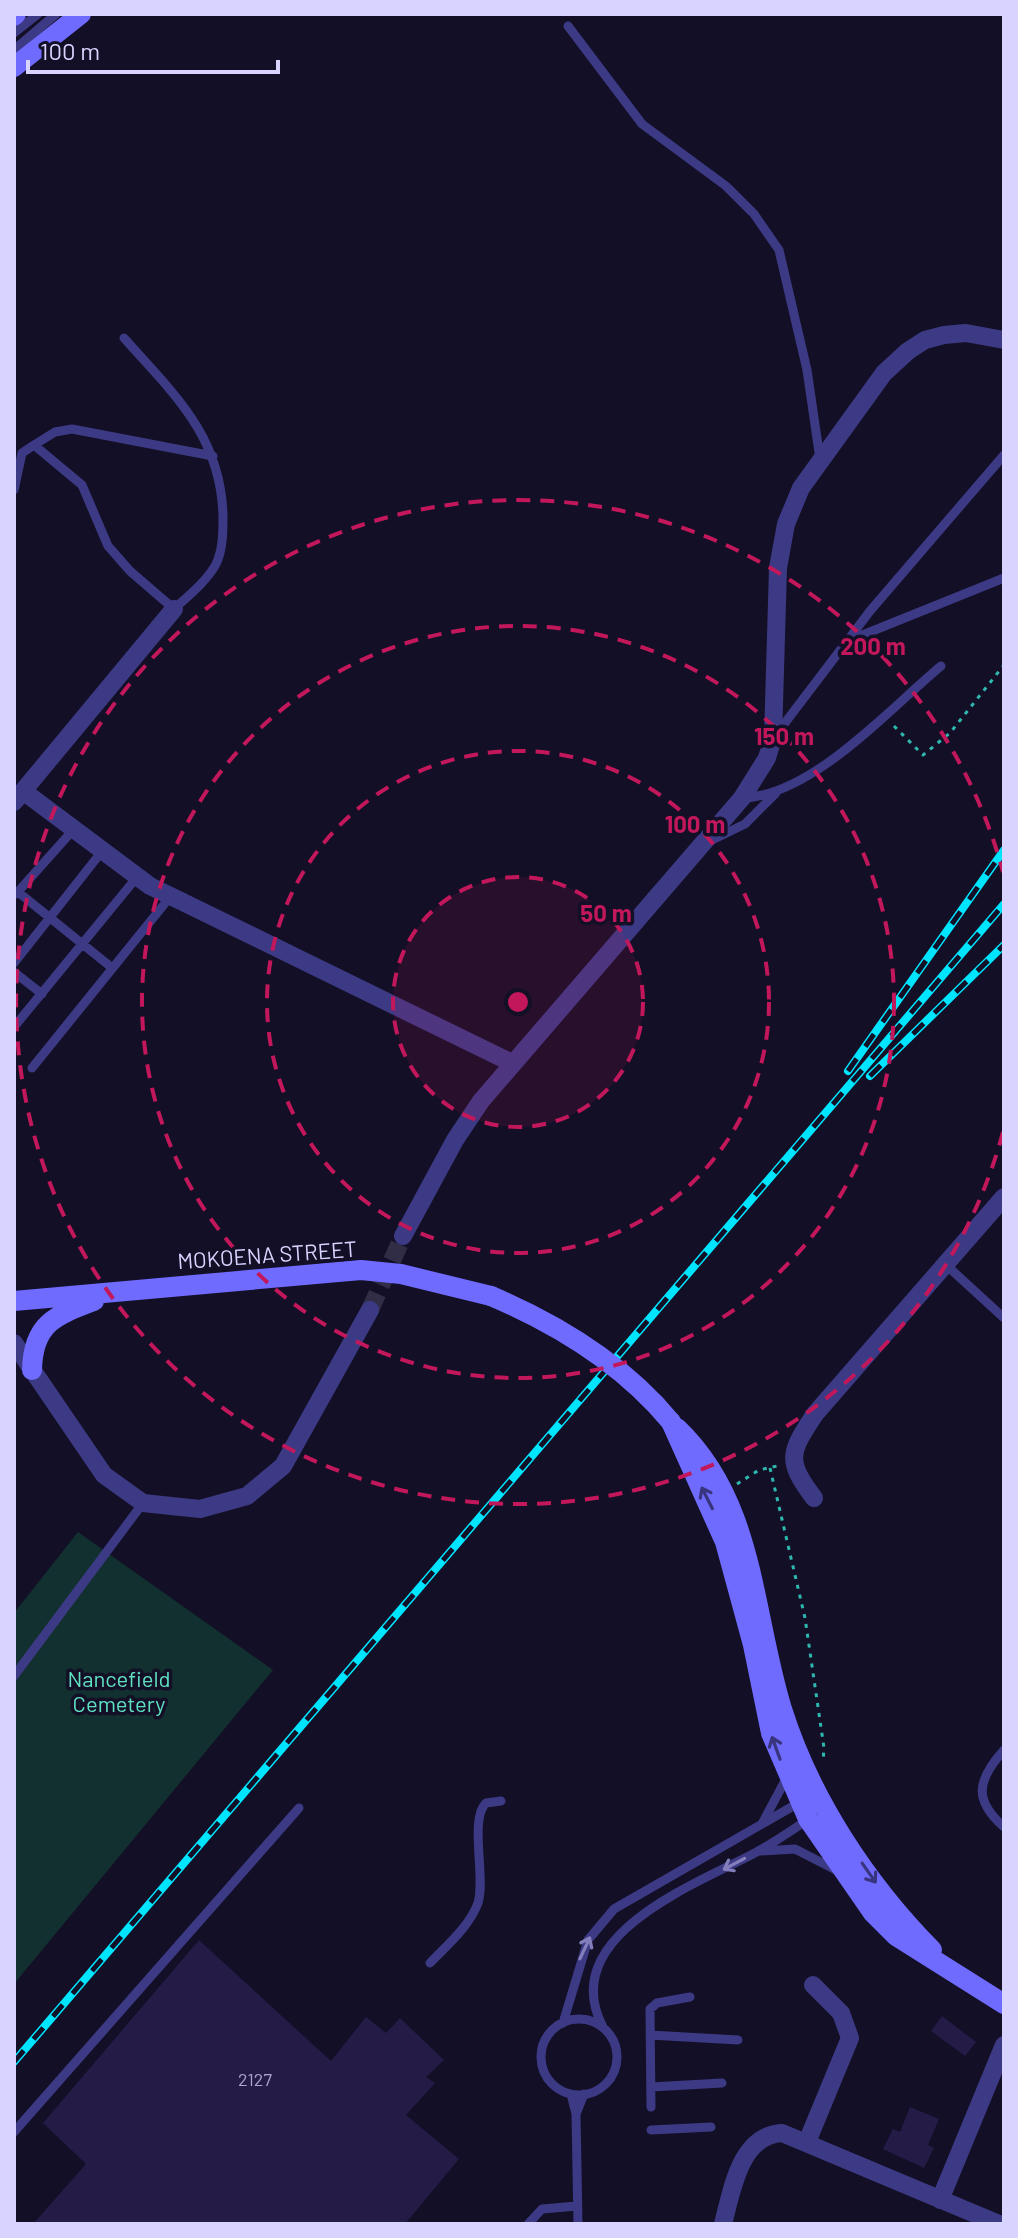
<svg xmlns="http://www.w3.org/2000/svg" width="1018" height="2238" font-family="Barlow,sans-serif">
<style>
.green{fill:#12302f}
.building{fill:#241b47}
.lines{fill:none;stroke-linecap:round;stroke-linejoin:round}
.minor-tunnel{stroke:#312d47;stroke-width:18;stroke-dasharray:18 9;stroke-linecap:butt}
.path{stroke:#2fb8b0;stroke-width:3;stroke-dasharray:4 6;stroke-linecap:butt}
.service{stroke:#3d3a85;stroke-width:9}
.minor{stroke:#3d3a85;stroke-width:18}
.secondary{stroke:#6f6bff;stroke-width:20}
.rail-casing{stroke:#00e5ff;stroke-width:8}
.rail{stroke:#130f26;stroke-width:5;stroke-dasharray:15;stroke-linecap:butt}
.secondary-bridge{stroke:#6f6bff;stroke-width:20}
.oneway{stroke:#38347d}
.oneway2{stroke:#837fbc}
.ring{fill:none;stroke:#c2185b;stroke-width:4;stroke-dasharray:14 10}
.labels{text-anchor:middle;stroke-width:7;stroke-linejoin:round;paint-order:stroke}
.number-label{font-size:18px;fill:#aca6d1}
.street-label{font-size:22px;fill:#d9d4ff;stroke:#130f26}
.park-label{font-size:22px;fill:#5fe0c0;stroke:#130f26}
.centre{fill:#c2185b;stroke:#130f26;stroke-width:4}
.ring-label{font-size:24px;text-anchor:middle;font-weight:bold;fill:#c2185b;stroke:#130f26;stroke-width:7;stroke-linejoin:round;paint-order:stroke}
</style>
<rect width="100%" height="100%" fill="#130f26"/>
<path class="green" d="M 78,1532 L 273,1670 L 14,1984 L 14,1613 Z"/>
<path class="building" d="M 199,1940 L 331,2061 L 366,2017 L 386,2033 L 400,2018 L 444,2060 L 426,2077 L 435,2083 L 406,2115 L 459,2159 L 405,2224 L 33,2224 L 86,2164 L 43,2123 Z
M 942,2016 L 976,2042 L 965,2056 L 931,2031 Z
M 910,2107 L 939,2119 L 928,2145 L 934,2148 L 924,2168 L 883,2149 L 893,2129 L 900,2132 Z"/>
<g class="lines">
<path class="minor-tunnel" d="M 370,1310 L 403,1236"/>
<path class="path" d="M 894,726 L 923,755 L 950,733 L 1004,665
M 770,1468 L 805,1618 L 824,1748 L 823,1762
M 737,1484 L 759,1470 L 777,1466"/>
<path class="service" d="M 568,26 L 642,124 L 726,186 L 754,214 L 779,250 L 807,370 L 820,459
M 14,33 L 38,14
M 14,50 L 56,14
M 34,445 L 55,432 L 72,429 L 213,456
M 14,490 L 22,453 L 34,445 L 82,485 L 108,546 L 130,571 L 174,609 C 188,596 207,581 216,564 C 223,550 223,531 223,516 C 221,436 174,394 124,338
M 850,640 L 1004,578
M 775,736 L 870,611 L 1004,455
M 742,798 C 812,796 888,710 941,666
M 712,840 L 745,824 L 776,793
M 18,892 L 111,967
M 16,894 L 74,829
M 14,963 L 103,850
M 14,972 L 42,994
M 14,1027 L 137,877
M 32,1068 L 170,897
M 945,1264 L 1004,1318
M 14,1676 L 143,1503
M 1004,1750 C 977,1780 973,1800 1004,1827
M 763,1822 L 787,1777
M 760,1851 L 795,1849 L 836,1870
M 430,1963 C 447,1945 469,1927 478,1903 C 486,1878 469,1819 486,1803 L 501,1801
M541 2057a38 38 0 1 1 76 0a38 38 0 1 1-76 0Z
M 563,2023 L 588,1940 L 614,1909 L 802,1801
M 603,2027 C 556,1938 691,1886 751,1855 C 771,1845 790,1831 809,1819
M 650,2035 L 738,2040
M 651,2087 L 722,2083
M 571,2094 L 576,2114 L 584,2094
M 651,2107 L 650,2009 L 657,2003 L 690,1997
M 576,2114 L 578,2224
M 651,2130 L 711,2127
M 14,2132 L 299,1808
M 528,2224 L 542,2209 L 577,2206"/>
<path class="minor" d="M 23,791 L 150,886 L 512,1063
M 14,802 L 174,609
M 403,1236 L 455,1140 L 481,1101 L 742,798 L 767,758 L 773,738 L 778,568 L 786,524 L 801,488 L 884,373 L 908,351 L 925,340 L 944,335 L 966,333 L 1004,340
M 14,1343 L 104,1475 L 143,1503 L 200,1509 L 247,1496 L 283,1466 L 370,1310
M 814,1498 C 785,1460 790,1452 815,1414 L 1004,1197
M 807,2142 L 850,2038 L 841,2013 L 813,1985
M 940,2200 L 1004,2045
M 723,2224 C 732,2190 740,2135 782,2133 L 999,2224"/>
<path class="secondary" d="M 14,16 L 16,14
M 14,67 L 81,14
M 14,1301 L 361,1270 L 401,1274 L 491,1296
M 32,1370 C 33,1324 54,1316 94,1301
M 671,1422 L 725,1542 L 753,1645 L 771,1733 L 808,1819 L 873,1913 L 896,1936 L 1004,2004
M 677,1428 C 755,1502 752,1612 782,1709 C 810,1798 866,1883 932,1950"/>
<defs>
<path id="rail" d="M 848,1071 L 1004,850
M 870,1076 L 1004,945
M 14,2062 L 1004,904"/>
</defs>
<use href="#rail" class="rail-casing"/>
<use href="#rail" class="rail"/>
<path class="secondary-bridge" d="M 491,1296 C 559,1325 624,1365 671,1422"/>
</g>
<defs><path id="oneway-shaft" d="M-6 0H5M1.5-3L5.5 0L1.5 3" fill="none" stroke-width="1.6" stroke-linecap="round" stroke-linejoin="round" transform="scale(2)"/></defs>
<g class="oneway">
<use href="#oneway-shaft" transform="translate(707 1498) rotate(-117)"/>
<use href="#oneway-shaft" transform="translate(776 1748) rotate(-110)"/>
<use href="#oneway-shaft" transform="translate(869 1873) rotate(55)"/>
</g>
<g class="oneway2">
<use href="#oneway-shaft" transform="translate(734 1864) rotate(152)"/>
<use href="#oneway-shaft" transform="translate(585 1948) rotate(-65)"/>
</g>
<circle cx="518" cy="1002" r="125" fill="#c2185b" fill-opacity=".12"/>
<g class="ring">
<circle cx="518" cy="1002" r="125"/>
<circle cx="518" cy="1002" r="251"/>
<circle cx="518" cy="1002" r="376"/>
<path d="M1003 1132A502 502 0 1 1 1003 872"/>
</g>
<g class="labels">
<g class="number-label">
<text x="255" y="2086">2127</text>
</g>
<g class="street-label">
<text transform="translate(267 1255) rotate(-4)" y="8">MOKOENA STREET</text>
</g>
<g class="park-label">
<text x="119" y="1687">Nancefield<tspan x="119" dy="25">Cemetery</tspan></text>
</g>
</g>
<circle cx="518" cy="1002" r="12" class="centre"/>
<g class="ring-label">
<text x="873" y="655">200 m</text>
<text x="784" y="745">150 m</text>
<text x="695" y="833">100 m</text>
<text x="606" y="922">50 m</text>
</g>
<rect width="1018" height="2238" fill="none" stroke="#d9d4ff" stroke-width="32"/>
<path d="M28 60v12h250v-12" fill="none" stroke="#d9d4ff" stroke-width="4"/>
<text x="40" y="60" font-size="24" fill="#d9d4ff" stroke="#130f26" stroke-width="6" paint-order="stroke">100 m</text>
</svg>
